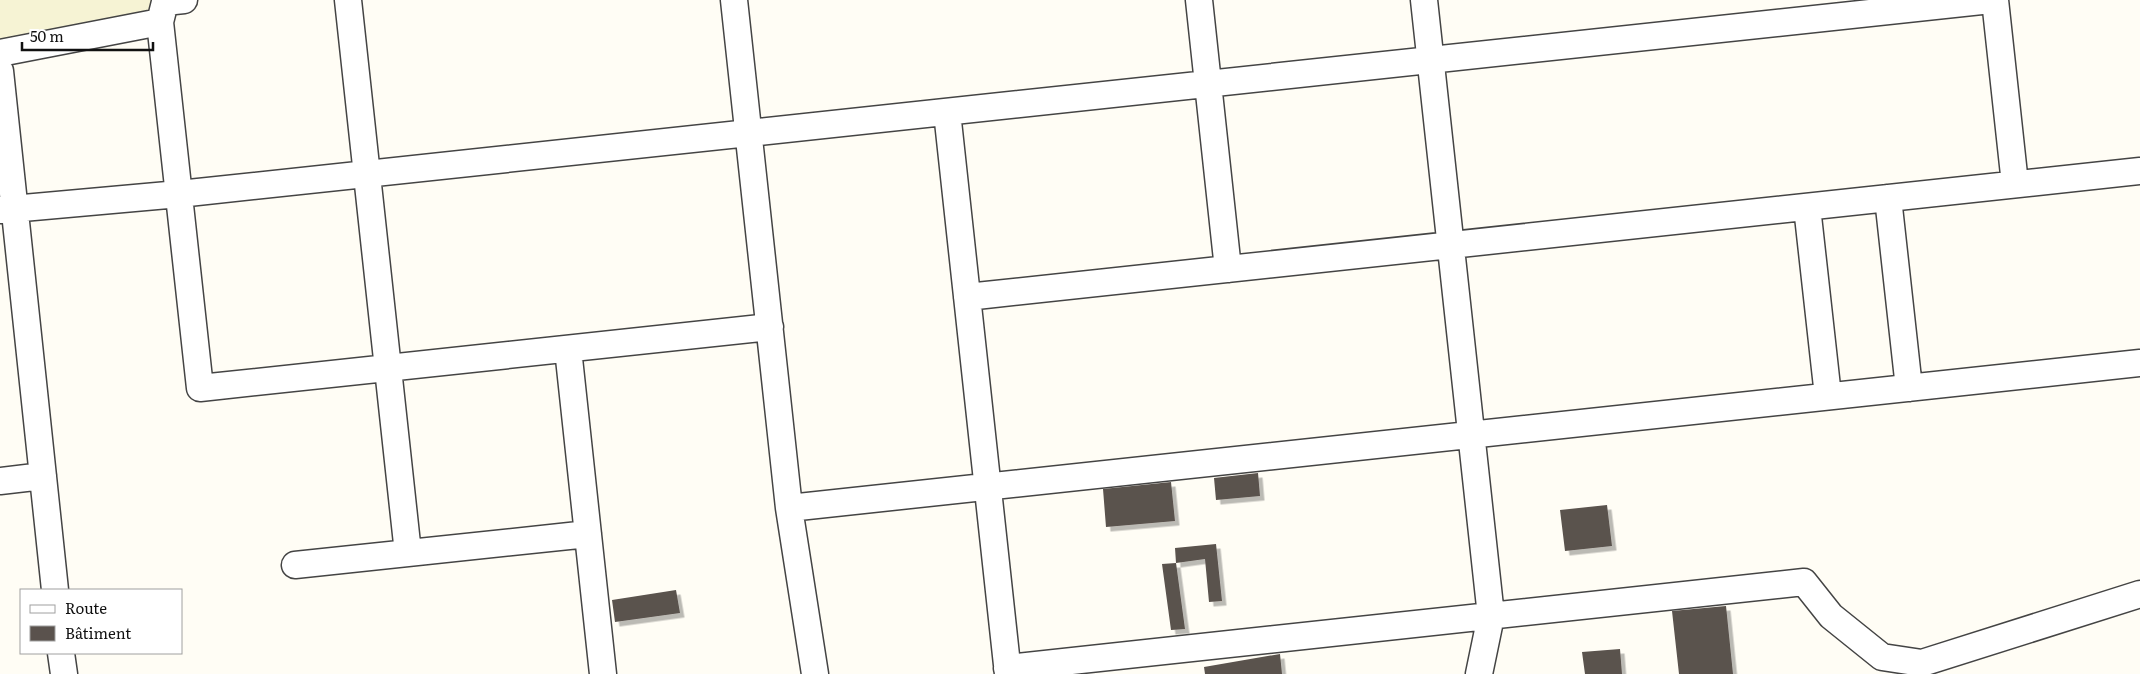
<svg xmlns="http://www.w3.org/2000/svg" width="2140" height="674" font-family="Literata,serif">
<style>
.farmland{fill:#f6f3d4}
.building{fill:#5a524d;filter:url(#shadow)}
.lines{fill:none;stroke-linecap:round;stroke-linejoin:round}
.minor-casing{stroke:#444;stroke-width:29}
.minor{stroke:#fff;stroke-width:26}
</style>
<defs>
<filter id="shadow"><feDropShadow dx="4.5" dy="4.5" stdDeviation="0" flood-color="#0004"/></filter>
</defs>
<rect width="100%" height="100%" fill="#fffdf5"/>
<path class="farmland" d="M 0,0 L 183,0 L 184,6 L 0,42 Z"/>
<path class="building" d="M 1258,473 L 1260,496 L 1216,500 L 1214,478 Z
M 1171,482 L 1175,521 L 1106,527 L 1103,489 Z
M 1607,505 L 1612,546 L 1565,551 L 1560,510 Z
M 1216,544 L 1222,601 L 1209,602 L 1205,559 L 1176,563 L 1175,548 Z
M 1176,563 L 1185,629 L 1171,630 L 1162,564 Z
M 676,590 L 680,613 L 615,622 L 612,600 Z
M 1726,606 L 1733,674 L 1679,674 L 1672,611 Z
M 1620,649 L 1622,674 L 1585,674 L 1582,652 Z
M 1280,654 L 1282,674 L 1205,674 L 1204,667 Z"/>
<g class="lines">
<defs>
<path id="minor" d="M 348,0 L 408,553
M 734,0 L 789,508 L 815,674
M 1199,0 L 1228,269
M 1424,0 L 1491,616 L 1479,674
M 1995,0 L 2015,184
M 160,22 L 200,388 L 770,327
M 0,53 L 160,22 L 165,2 L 184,0
M 0,71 L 55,590
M 947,112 L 1008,674
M 1888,198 L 1909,388
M 1807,207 L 1828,396
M 0,210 L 179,194 L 1991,0
M 967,297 L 2140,171
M 568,349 L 603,674
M 0,481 L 43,476
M 789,508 L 2140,363
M 295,565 L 588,534
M 61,653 L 64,674
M 1007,668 L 1804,582 L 1831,616 L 1882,657 L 1922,663 L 2140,594"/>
</defs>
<use href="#minor" class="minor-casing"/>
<use href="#minor" class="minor"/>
</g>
<rect x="20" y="589" width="162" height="65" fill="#ffffff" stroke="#a0a0a0"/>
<rect x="30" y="605" width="25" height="8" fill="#ffffff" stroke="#a0a0a0"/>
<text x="65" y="614" font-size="15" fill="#111111">Route</text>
<rect x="30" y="626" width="25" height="15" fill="#5a524d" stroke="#a0a0a0"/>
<text x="65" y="639" font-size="15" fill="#111111">Bâtiment</text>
<path d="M22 42v8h131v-8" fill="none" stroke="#111111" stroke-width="2.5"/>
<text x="30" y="42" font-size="15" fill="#111111" stroke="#ffffff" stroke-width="4" paint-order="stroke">50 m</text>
</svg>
